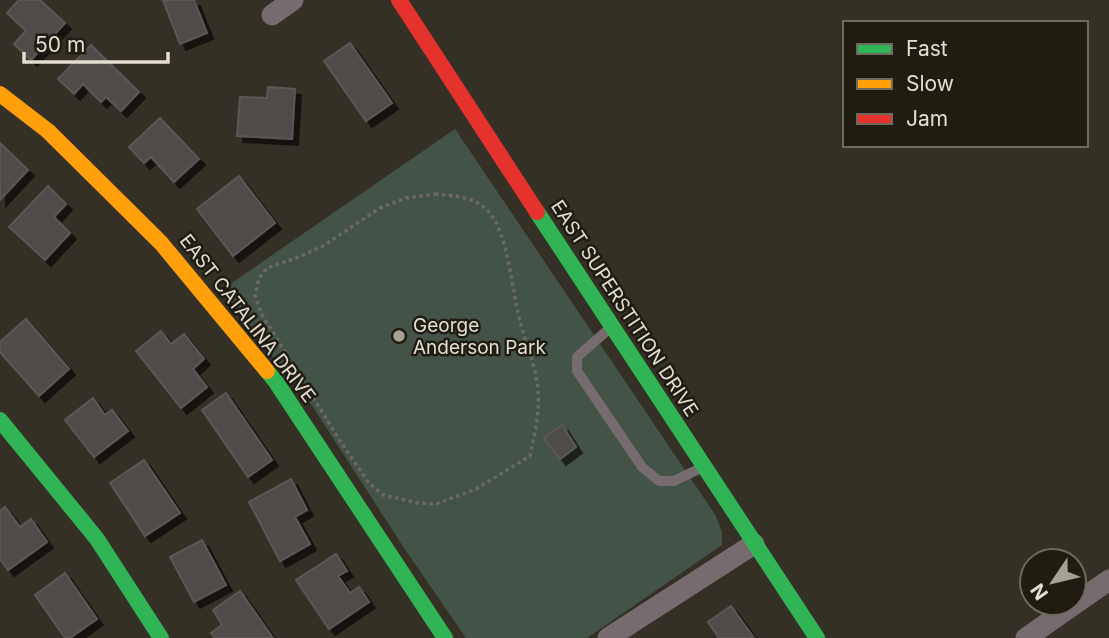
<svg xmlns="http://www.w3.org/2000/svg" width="1109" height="638" font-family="Inter,sans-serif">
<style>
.green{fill:#435348}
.building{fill:#4f4b49;stroke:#5c5756;stroke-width:2;filter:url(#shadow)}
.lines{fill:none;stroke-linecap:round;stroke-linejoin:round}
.path{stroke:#6d6765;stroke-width:3.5;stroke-dasharray:3.5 3.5;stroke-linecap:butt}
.lane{stroke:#766c70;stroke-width:10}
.street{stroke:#766c70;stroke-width:21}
.fast{stroke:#30b455;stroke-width:16}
.slow{stroke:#ff9f0a;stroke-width:16}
.jam{stroke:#e5322d;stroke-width:16}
.poi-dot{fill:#a6a195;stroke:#201c12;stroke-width:2.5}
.labels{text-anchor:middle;stroke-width:5;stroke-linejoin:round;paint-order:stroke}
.street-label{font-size:19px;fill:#e3ded1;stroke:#201c12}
.poi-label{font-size:19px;fill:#e3ded1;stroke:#201c12;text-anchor:start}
</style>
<defs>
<filter id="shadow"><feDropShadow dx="6" dy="6" stdDeviation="0" flood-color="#0009"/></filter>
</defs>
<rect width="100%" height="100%" fill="#353025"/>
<path class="green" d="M 455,129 L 716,516 L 722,532 L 722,545 L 587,638 L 466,638 L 404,548 L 313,407 L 220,291 Z"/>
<path class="building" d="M 19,0 L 40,0 L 65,23 L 31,60 L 14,44 L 26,31 L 7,13 Z
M 163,0 L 194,0 L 207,33 L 180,44 Z
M 350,43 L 392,103 L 366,121 L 324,61 Z
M 91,45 L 139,92 L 121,111 L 106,97 L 101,102 L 83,84 L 74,94 L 58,79 Z
M 268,87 L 295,89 L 292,139 L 237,136 L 240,97 L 267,98 Z
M 160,118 L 199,159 L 174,182 L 151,157 L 144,163 L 129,147 Z
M 0,143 L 28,170 L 0,200 Z
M 239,176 L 275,223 L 233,256 L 197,209 Z
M 48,186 L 66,204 L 54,217 L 70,233 L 45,260 L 9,227 Z
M 26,319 L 69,369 L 39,396 L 0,352 L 0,342 Z
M 161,331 L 171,344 L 184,334 L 204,359 L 193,369 L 207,387 L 181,408 L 136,351 Z
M 226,393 L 272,460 L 248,477 L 202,410 Z
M 93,398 L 105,415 L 112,410 L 128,431 L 94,457 L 65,420 Z
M 562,425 L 576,447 L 560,459 L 544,438 Z
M 144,460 L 180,513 L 145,536 L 110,483 Z
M 291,479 L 307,510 L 295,517 L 310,544 L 280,561 L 249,502 Z
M 5,507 L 20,527 L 31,519 L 47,542 L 8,570 L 0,559 L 0,511 Z
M 202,540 L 226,585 L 194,602 L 170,557 Z
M 336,554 L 347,571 L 338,576 L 350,593 L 359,587 L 369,602 L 329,629 L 296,580 Z
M 65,573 L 97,619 L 70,638 L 65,638 L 35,595 Z
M 240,591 L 273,638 L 215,638 L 211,633 L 222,625 L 213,610 Z
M 731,606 L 754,638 L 719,638 L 708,622 Z"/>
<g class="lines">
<path class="path" d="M 435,194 C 454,196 475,196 489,212 C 509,235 512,294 521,325 C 527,347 537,369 538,392 C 540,414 534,435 530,456 L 476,489 L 436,504 L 418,503 L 383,495 L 369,483 L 342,444 L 261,313 L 255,295 L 259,278 L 267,268 L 296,258 L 323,246 L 380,208 L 406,198 Z"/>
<path class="lane" d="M 610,328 L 577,357 L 577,371 L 642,467 L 659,481 L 674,481 L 703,467"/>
<path class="street" d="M 272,15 L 293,0
M 608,638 L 754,544
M 1026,638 L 1109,580"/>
<path class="fast" d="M 537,212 L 817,638
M 267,371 L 276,382 L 445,638
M 0,420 L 97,539 L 161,638"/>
<path class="slow" d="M 0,94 L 48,131 L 161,243 L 267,371"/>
<path class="jam" d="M 399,0 L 537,212"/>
</g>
<circle class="poi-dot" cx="399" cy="336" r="7"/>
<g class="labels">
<g class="street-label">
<text transform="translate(625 308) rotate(57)" y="7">EAST SUPERSTITION DRIVE</text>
<text transform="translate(248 318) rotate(52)" y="7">EAST CATALINA DRIVE</text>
</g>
<g class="poi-label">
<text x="413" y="332">George<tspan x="413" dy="22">Anderson Park</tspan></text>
</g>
</g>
<rect x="843" y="21" width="245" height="126" fill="#201c12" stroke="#6e6a5e" stroke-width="2"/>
<rect x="857" y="44" width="35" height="10" fill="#30b455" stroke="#6e6a5e" stroke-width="2"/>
<text x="906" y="56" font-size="21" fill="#e3ded1">Fast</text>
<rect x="857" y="79" width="35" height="10" fill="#ff9f0a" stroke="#6e6a5e" stroke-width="2"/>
<text x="906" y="91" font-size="21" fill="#e3ded1">Slow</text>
<rect x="857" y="114" width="35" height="10" fill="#e5322d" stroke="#6e6a5e" stroke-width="2"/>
<text x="906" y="126" font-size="21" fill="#e3ded1">Jam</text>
<g transform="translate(1053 582) rotate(235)"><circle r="33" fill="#201c12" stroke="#6e6a5e" stroke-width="2"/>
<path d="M0-5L12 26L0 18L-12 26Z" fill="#a6a195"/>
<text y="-10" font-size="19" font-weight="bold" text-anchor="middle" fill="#e3ded1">N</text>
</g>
<path d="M24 52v10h144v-10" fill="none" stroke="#e3ded1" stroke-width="3.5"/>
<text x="35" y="52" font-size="21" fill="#e3ded1" stroke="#201c12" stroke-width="5" paint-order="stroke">50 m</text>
</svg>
